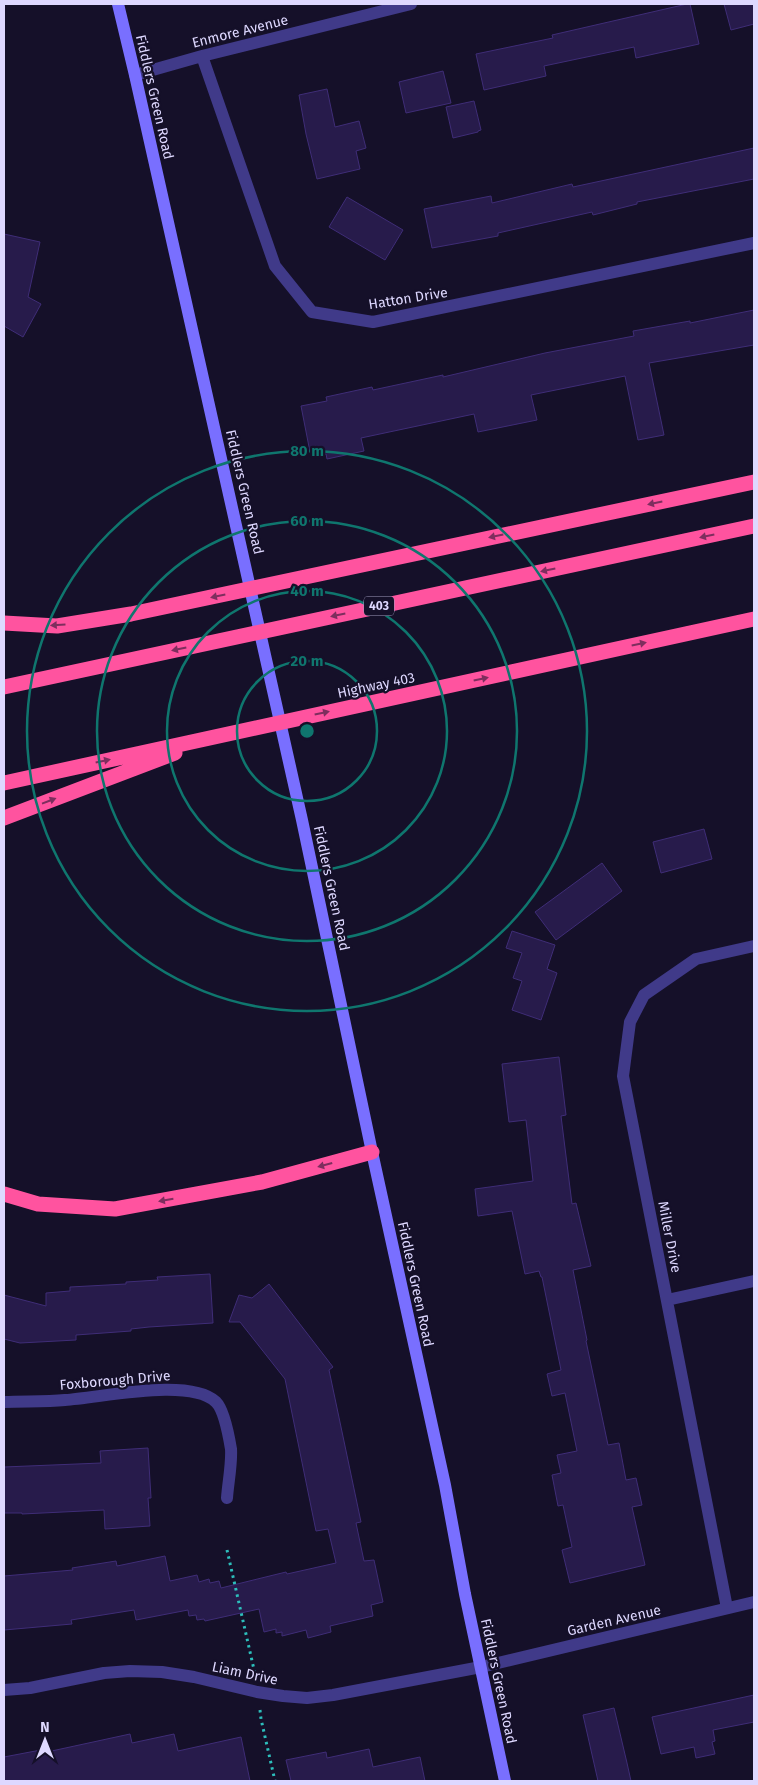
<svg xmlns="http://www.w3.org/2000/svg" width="758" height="1785" font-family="'Fira Sans',sans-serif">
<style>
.building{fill:#271b4b;stroke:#3f2d77}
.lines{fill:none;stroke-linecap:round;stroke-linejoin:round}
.path{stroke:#2dbebb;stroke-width:3;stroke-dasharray:2.5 4;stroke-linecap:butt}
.minor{stroke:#403a89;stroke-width:12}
.secondary{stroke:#796fff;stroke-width:12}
.motorway{stroke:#ff539f;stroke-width:15}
.oneway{fill:#7e2e5e}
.ring{fill:none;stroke:#0f766e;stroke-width:2.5}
.labels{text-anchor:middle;stroke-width:4.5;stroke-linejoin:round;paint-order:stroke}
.shield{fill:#151029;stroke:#a29cbf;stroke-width:1}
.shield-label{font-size:12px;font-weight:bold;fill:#ded8ff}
.street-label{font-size:14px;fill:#ded8ff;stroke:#151029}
.centre{fill:#0f766e;stroke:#151029;stroke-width:2.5}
.ring-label{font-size:15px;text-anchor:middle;font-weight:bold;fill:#0f766e;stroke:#151029;stroke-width:4.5;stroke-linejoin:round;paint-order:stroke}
</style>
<rect width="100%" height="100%" fill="#151029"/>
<path class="building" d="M 687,4 L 690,4 L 699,44 L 636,58 L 634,47 L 544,66 L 546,76 L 484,90 L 476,54 L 553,38 L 552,35 Z
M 724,4 L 754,4 L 754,24 L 731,30 Z
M 443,71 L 451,103 L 406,113 L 399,82 Z
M 327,89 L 335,127 L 359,121 L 366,148 L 356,151 L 360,169 L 317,179 L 306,134 L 299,95 Z
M 474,101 L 481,130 L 478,131 L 478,132 L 453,138 L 446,107 Z
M 754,148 L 754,179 L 637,202 L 637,204 L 593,215 L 592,212 L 498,233 L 498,236 L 432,248 L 424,209 L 491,196 L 492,203 L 572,184 L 573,187 Z
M 347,197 L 403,230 L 385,260 L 329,227 Z
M 4,234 L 40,242 L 28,297 L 41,304 L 23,337 L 4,326 Z
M 754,310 L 754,345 L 649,363 L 664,435 L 638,440 L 625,376 L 531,395 L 537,420 L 478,432 L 474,414 L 361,438 L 364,451 L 327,459 L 326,454 L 312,457 L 310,452 L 301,406 L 327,401 L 326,397 L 372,387 L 373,390 L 443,375 L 443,377 L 545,353 L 634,336 L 633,331 L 690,321 L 690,323 Z
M 704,829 L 712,859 L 661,873 L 653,842 Z
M 602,863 L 622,891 L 556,940 L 535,912 Z
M 512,931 L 555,945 L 547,969 L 557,973 L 541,1020 L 512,1010 L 522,981 L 513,978 L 522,953 L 506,948 Z
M 559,1057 L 566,1115 L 561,1116 L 572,1204 L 576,1203 L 591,1266 L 573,1270 L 587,1340 L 586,1341 L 608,1445 L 619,1443 L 626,1480 L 636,1478 L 642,1505 L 632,1507 L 645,1565 L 570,1583 L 562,1550 L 572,1547 L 563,1505 L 558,1506 L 552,1475 L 561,1473 L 557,1455 L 577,1451 L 565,1393 L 552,1396 L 547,1374 L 561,1370 L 542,1277 L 541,1277 L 539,1271 L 525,1274 L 512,1211 L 478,1216 L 475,1189 L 533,1181 L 526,1120 L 509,1122 L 502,1064 Z
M 210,1274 L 213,1323 L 149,1327 L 131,1329 L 131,1331 L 76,1335 L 76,1340 L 20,1343 L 4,1339 L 4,1295 L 46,1306 L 46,1293 L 70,1291 L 70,1287 L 126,1284 L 126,1282 L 158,1280 L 157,1277 Z
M 269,1284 L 333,1367 L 329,1370 L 361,1522 L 356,1523 L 364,1561 L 374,1560 L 383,1602 L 371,1605 L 373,1616 L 330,1626 L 331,1632 L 308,1638 L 306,1630 L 282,1636 L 282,1632 L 276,1633 L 276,1629 L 264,1632 L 259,1609 L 205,1621 L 204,1619 L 197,1620 L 196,1615 L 189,1616 L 188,1610 L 136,1620 L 134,1610 L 71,1620 L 72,1624 L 4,1630 L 4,1576 L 73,1570 L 72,1568 L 116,1561 L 117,1566 L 165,1556 L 170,1581 L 197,1575 L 199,1582 L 209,1579 L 210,1583 L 219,1581 L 221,1588 L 286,1572 L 287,1574 L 336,1563 L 328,1529 L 316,1531 L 285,1379 L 240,1322 L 229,1322 L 239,1295 L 252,1298 Z
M 148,1448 L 151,1498 L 148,1498 L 150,1526 L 105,1529 L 104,1510 L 22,1514 L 22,1513 L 4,1513 L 4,1467 L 101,1463 L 100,1451 Z
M 754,1695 L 754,1722 L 713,1730 L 715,1741 L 712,1742 L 715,1754 L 696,1758 L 694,1747 L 661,1754 L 652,1717 Z
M 614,1708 L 627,1763 L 631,1781 L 598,1781 L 583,1715 Z
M 130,1734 L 132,1743 L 174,1734 L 178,1751 L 241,1737 L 250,1781 L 4,1781 L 4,1757 L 46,1749 L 47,1752 Z
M 369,1749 L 373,1767 L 420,1757 L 425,1781 L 291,1781 L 286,1760 L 326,1752 L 327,1758 Z"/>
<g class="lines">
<path class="path" d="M 227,1550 L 255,1674
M 260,1710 L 261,1719 L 275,1781"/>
<path class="minor" d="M 202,56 L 275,266 L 312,312 L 373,322 L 754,243
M 135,75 L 202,56 L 411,4
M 667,1300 L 754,1281
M 4,1402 C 24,1401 45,1402 65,1400 C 101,1398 189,1377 216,1402 C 224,1410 229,1437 231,1449 C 232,1464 228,1483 227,1498
M 727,1608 L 623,1076 L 630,1022 L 644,995 L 696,959 L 754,946
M 4,1690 L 30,1688 L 104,1673 L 130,1671 L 162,1672 L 194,1677 L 257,1692 L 283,1696 L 307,1698 L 333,1695 L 481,1667 L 754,1602"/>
<path class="secondary" d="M 118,4 L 135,75 L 302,820 L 372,1152 L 445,1485 L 465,1594 L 505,1781"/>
<path class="motorway" d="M 4,623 L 57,626 L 131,614 L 754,482
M 4,687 L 754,526
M 4,783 L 754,619
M 4,818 L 175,753
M 4,1194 L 38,1204 L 115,1209 L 262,1182 L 372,1152"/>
</g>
<defs><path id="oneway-solid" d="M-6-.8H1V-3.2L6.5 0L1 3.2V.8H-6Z" transform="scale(1.25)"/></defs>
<g class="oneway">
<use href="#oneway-solid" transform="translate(655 503) rotate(168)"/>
<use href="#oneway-solid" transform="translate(496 536) rotate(168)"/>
<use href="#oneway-solid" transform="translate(707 536) rotate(168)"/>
<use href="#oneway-solid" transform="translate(548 570) rotate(168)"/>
<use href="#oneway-solid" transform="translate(218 596) rotate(168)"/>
<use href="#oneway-solid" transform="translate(338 615) rotate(168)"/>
<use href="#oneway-solid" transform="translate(58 625) rotate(177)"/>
<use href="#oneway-solid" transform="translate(639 644) rotate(-12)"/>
<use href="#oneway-solid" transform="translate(179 649) rotate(168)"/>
<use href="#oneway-solid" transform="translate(481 679) rotate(-12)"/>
<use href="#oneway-solid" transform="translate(322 713) rotate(-12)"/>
<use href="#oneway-solid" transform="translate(103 761) rotate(-12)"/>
<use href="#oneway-solid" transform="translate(49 801) rotate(-21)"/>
<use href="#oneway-solid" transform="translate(325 1165) rotate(165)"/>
<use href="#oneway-solid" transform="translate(166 1200) rotate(170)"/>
</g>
<g class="ring">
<circle cx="307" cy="731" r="70"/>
<circle cx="307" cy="731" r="140"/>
<circle cx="307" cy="731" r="210"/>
<circle cx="307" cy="731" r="280"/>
</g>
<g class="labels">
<rect class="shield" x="364" y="596.5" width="30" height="19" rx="4"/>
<g class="shield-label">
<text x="379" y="610">403</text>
</g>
<g class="street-label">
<text transform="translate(240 31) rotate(-14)" y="5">Enmore Avenue</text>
<text transform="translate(155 97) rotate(77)" y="5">Fiddlers Green Road</text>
<text transform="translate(408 298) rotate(-9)" y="5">Hatton Drive</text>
<text transform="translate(245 492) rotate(77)" y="5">Fiddlers Green Road</text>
<text transform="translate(376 685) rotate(-12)" y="5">Highway 403</text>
<text transform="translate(332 888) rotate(78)" y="5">Fiddlers Green Road</text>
<text transform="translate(670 1237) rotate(79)" y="5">Miller Drive</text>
<text transform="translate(416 1284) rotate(78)" y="5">Fiddlers Green Road</text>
<text transform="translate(115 1380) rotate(-5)" y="5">Foxborough Drive</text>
<text transform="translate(614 1620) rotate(-13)" y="5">Garden Avenue</text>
<text transform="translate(245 1673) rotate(12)" y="5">Liam Drive</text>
<text transform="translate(499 1681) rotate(78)" y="5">Fiddlers Green Road</text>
</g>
</g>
<circle cx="307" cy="731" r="8" class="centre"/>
<g class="ring-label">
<text x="307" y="456">80 m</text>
<text x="307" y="526">60 m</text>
<text x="307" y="596">40 m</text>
<text x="307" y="666">20 m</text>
</g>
<rect width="758" height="1785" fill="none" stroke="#ded8ff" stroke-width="10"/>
<g transform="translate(45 1740)" stroke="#151029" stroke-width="4" paint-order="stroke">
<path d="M0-4L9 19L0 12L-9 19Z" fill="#ded8ff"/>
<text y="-8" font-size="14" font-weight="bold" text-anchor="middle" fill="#ded8ff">N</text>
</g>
</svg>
